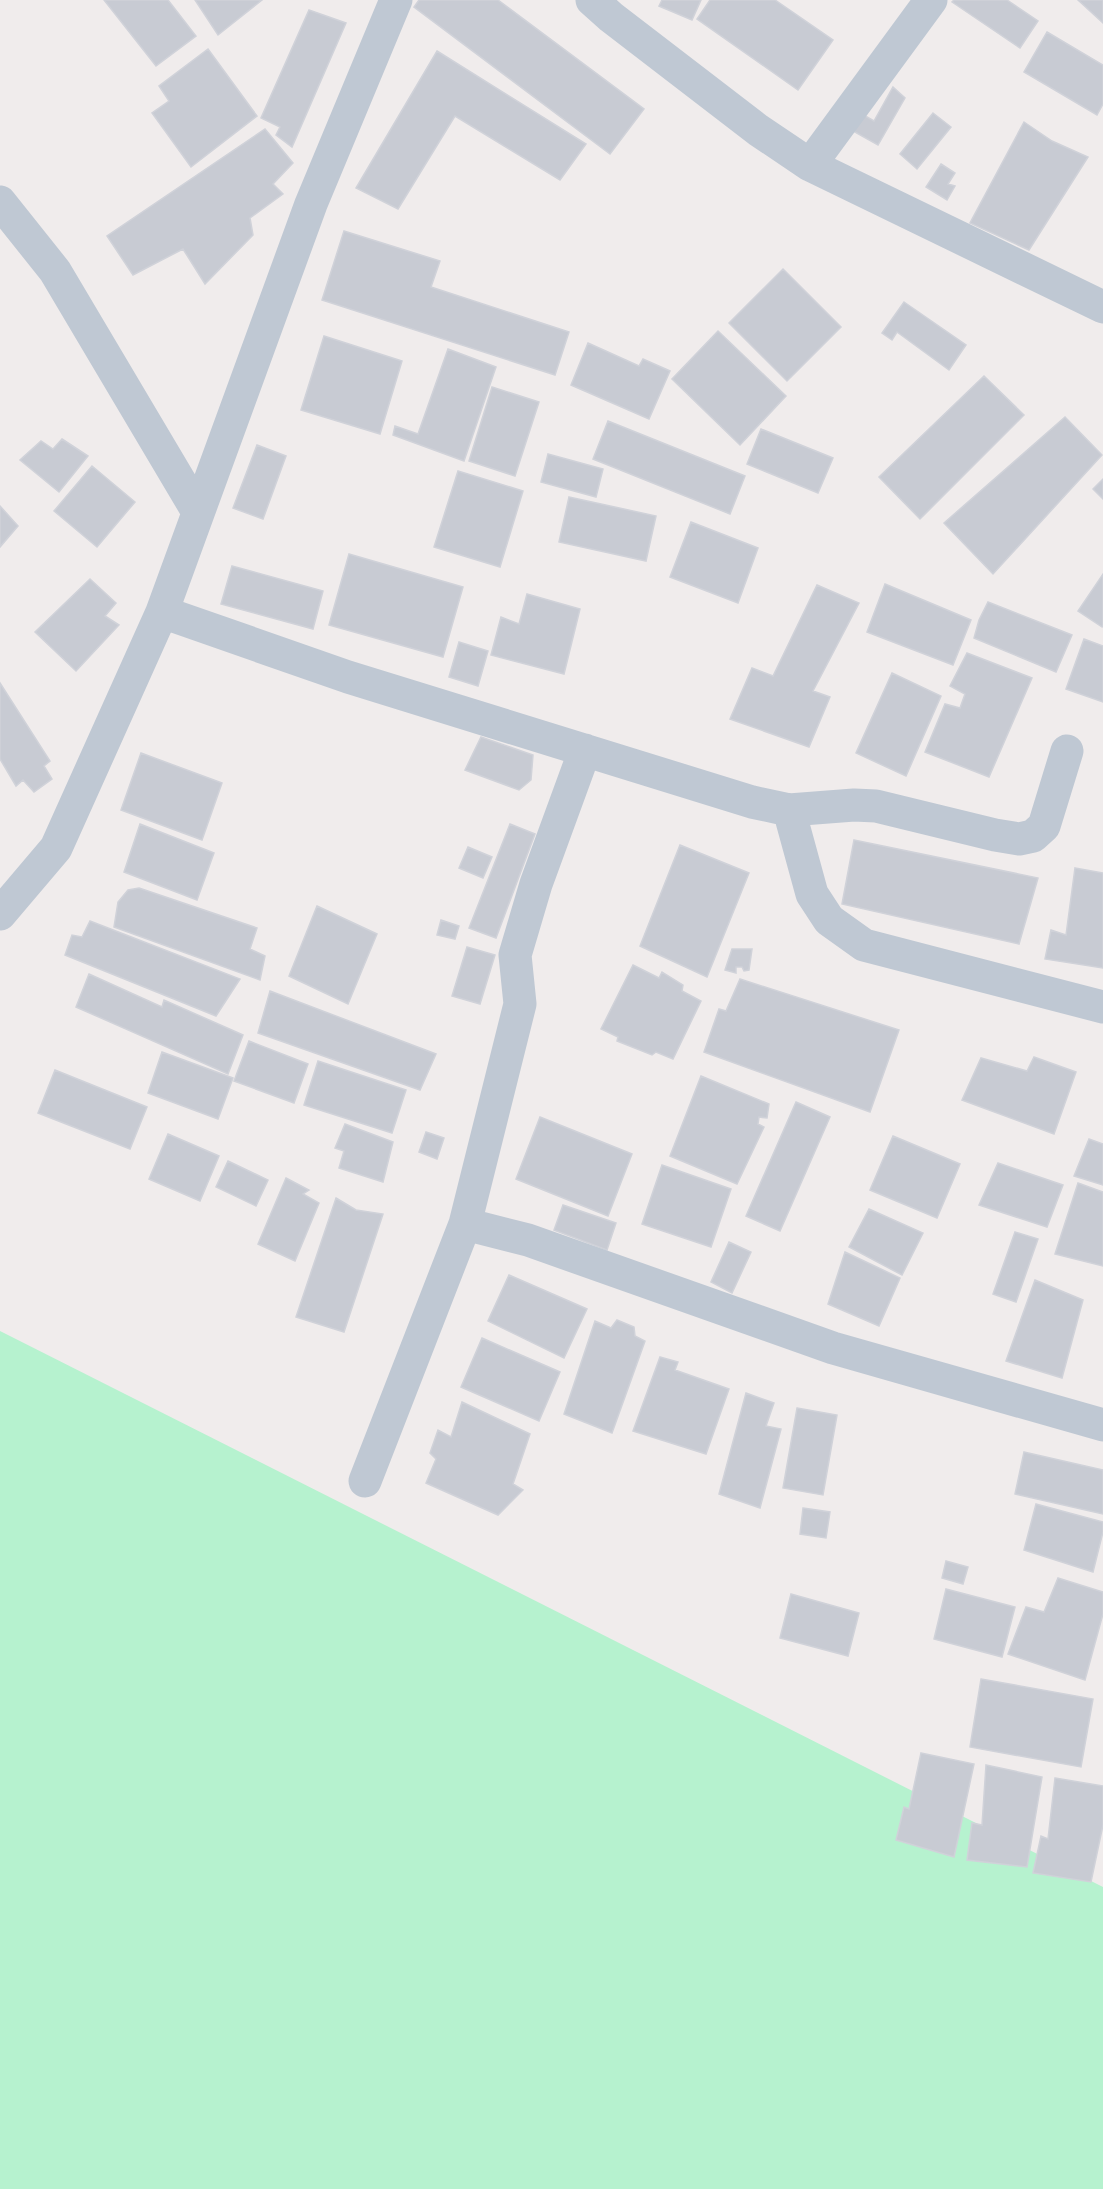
<svg xmlns="http://www.w3.org/2000/svg" width="1103" height="2189" font-family="Jost,sans-serif">
<style>
.green{fill:#b6f2cf}
.building{fill:#c8cbd3;stroke:#d0d2d9;stroke-width:1.5}
.lines{fill:none;stroke-linecap:round;stroke-linejoin:round}
.minor{stroke:#bfc8d3;stroke-width:33}
</style>
<rect width="100%" height="100%" fill="#f0ecec"/>
<path class="green" d="M 0,1331 L 1103,1887 L 1103,2189 L 0,2189 Z"/>
<path class="building" d="M 104,0 L 168,0 L 196,36 L 156,66 Z
M 195,0 L 262,0 L 218,35 Z
M 419,0 L 498,0 L 644,109 L 610,154 L 414,7 Z
M 662,0 L 701,0 L 692,20 L 659,6 Z
M 710,0 L 775,0 L 833,40 L 798,90 L 697,19 Z
M 954,0 L 1007,0 L 1038,21 L 1020,48 L 952,2 Z
M 1078,0 L 1103,0 L 1103,23 Z
M 309,10 L 346,23 L 292,147 L 276,135 L 280,127 L 261,118 Z
M 1047,32 L 1103,65 L 1103,104 L 1097,115 L 1024,72 Z
M 208,49 L 257,116 L 191,167 L 152,113 L 169,101 L 159,86 Z
M 437,51 L 586,144 L 560,180 L 455,116 L 398,209 L 356,188 Z
M 893,87 L 905,98 L 878,145 L 853,131 L 862,114 L 874,121 Z
M 933,113 L 951,127 L 917,169 L 900,154 Z
M 1024,122 L 1052,141 L 1088,157 L 1029,250 L 970,223 Z
M 265,129 L 293,163 L 273,184 L 283,194 L 250,218 L 253,235 L 205,284 L 183,249 L 133,275 L 107,236 Z
M 941,164 L 955,173 L 948,184 L 955,186 L 947,200 L 926,187 Z
M 344,231 L 440,261 L 431,287 L 569,332 L 555,375 L 322,300 Z
M 783,269 L 841,327 L 787,381 L 729,323 Z
M 904,302 L 966,345 L 949,370 L 897,332 L 892,340 L 882,333 Z
M 718,331 L 786,396 L 740,445 L 672,379 Z
M 324,336 L 402,361 L 380,434 L 301,410 Z
M 588,343 L 639,366 L 643,359 L 670,371 L 649,419 L 571,385 Z
M 448,349 L 496,367 L 464,461 L 393,435 L 395,426 L 418,434 Z
M 984,376 L 1024,415 L 920,519 L 879,477 Z
M 492,387 L 539,402 L 515,476 L 469,461 Z
M 1065,417 L 1102,455 L 993,574 L 944,523 Z
M 608,421 L 745,476 L 730,514 L 593,459 Z
M 761,429 L 833,458 L 818,493 L 747,464 Z
M 62,439 L 88,456 L 59,492 L 20,460 L 41,441 L 53,449 Z
M 257,445 L 286,456 L 263,519 L 233,508 Z
M 548,454 L 603,469 L 596,497 L 541,482 Z
M 92,466 L 135,502 L 97,547 L 54,511 Z
M 458,471 L 523,491 L 500,567 L 434,547 Z
M 1103,479 L 1103,499 L 1093,489 Z
M 569,497 L 656,516 L 646,561 L 559,542 Z
M 0,506 L 18,526 L 0,547 Z
M 691,522 L 758,548 L 738,603 L 670,577 Z
M 349,554 L 463,587 L 443,657 L 329,625 Z
M 232,566 L 323,591 L 313,629 L 221,604 Z
M 1103,574 L 1103,625 L 1102,627 L 1078,611 Z
M 90,579 L 116,603 L 105,616 L 119,625 L 76,671 L 35,632 Z
M 885,584 L 971,620 L 953,665 L 867,632 Z
M 817,585 L 859,603 L 813,691 L 830,697 L 809,747 L 730,719 L 752,668 L 773,676 Z
M 527,594 L 580,609 L 564,674 L 491,655 L 501,617 L 519,624 Z
M 988,602 L 1072,635 L 1056,672 L 974,638 L 979,620 Z
M 1084,639 L 1103,646 L 1103,702 L 1066,689 Z
M 459,642 L 488,651 L 478,686 L 449,677 Z
M 967,653 L 1032,678 L 989,777 L 925,752 L 945,704 L 960,708 L 965,694 L 950,686 Z
M 892,673 L 941,696 L 906,776 L 856,753 Z
M 0,683 L 50,761 L 44,766 L 52,779 L 34,792 L 23,780 L 16,786 L 0,759 Z
M 481,737 L 533,755 L 531,780 L 519,790 L 465,770 Z
M 141,753 L 222,783 L 202,840 L 121,810 Z
M 140,824 L 214,853 L 197,900 L 124,872 Z
M 510,824 L 535,834 L 496,938 L 469,928 Z
M 854,840 L 1038,878 L 1019,944 L 842,904 Z
M 680,845 L 749,873 L 707,977 L 640,946 Z
M 468,847 L 492,857 L 483,878 L 459,868 Z
M 1075,868 L 1103,873 L 1103,968 L 1045,959 L 1051,930 L 1066,935 Z
M 139,888 L 257,928 L 250,949 L 265,956 L 260,980 L 114,927 L 118,902 L 128,890 Z
M 317,906 L 377,934 L 348,1004 L 289,976 Z
M 441,920 L 459,926 L 455,939 L 437,935 Z
M 90,921 L 240,979 L 216,1016 L 65,955 L 72,935 L 82,937 Z
M 467,947 L 495,955 L 480,1004 L 452,996 Z
M 732,949 L 752,949 L 749,970 L 744,971 L 742,967 L 736,967 L 736,973 L 725,970 Z
M 633,965 L 659,978 L 662,972 L 683,985 L 682,991 L 701,1001 L 673,1059 L 656,1052 L 652,1055 L 617,1041 L 618,1037 L 601,1029 Z
M 89,974 L 162,1007 L 164,1000 L 243,1035 L 228,1074 L 76,1007 Z
M 740,979 L 899,1030 L 870,1112 L 704,1052 L 719,1009 L 726,1011 Z
M 270,991 L 436,1054 L 420,1090 L 258,1033 Z
M 249,1041 L 308,1064 L 294,1103 L 234,1081 Z
M 162,1052 L 233,1078 L 218,1119 L 148,1093 Z
M 1034,1057 L 1076,1072 L 1054,1134 L 962,1100 L 981,1058 L 1027,1071 Z
M 318,1061 L 406,1090 L 392,1133 L 304,1105 Z
M 55,1070 L 147,1107 L 130,1149 L 38,1113 Z
M 701,1076 L 769,1104 L 767,1118 L 759,1117 L 758,1124 L 764,1127 L 737,1184 L 670,1156 Z
M 796,1102 L 830,1117 L 780,1231 L 746,1216 Z
M 540,1117 L 632,1154 L 608,1216 L 516,1179 Z
M 345,1124 L 393,1142 L 383,1182 L 339,1168 L 344,1151 L 335,1148 Z
M 426,1132 L 444,1138 L 437,1159 L 419,1152 Z
M 168,1134 L 219,1156 L 200,1201 L 149,1179 Z
M 893,1136 L 960,1164 L 937,1218 L 870,1190 Z
M 1089,1139 L 1103,1144 L 1103,1185 L 1074,1176 Z
M 228,1161 L 268,1180 L 256,1206 L 216,1187 Z
M 998,1163 L 1063,1185 L 1047,1227 L 979,1205 Z
M 662,1165 L 731,1189 L 711,1247 L 642,1224 Z
M 286,1178 L 309,1190 L 303,1194 L 319,1203 L 295,1261 L 258,1244 Z
M 1078,1183 L 1103,1192 L 1103,1266 L 1055,1254 Z
M 336,1198 L 356,1210 L 383,1214 L 344,1332 L 296,1317 Z
M 563,1205 L 616,1223 L 607,1250 L 554,1230 Z
M 869,1209 L 923,1233 L 902,1275 L 849,1247 Z
M 1015,1232 L 1038,1239 L 1016,1302 L 993,1294 Z
M 729,1242 L 751,1252 L 732,1293 L 711,1282 Z
M 845,1252 L 900,1278 L 879,1326 L 828,1304 Z
M 509,1275 L 587,1309 L 564,1358 L 488,1321 Z
M 1035,1280 L 1083,1300 L 1062,1378 L 1006,1361 Z
M 617,1320 L 634,1327 L 635,1336 L 645,1341 L 612,1433 L 564,1414 L 595,1321 L 611,1328 Z
M 482,1338 L 560,1372 L 539,1421 L 461,1387 Z
M 660,1357 L 678,1362 L 675,1370 L 729,1389 L 706,1454 L 633,1431 Z
M 746,1393 L 774,1403 L 766,1426 L 781,1429 L 760,1508 L 719,1494 Z
M 462,1402 L 530,1434 L 513,1484 L 523,1490 L 498,1515 L 426,1483 L 436,1459 L 430,1453 L 438,1430 L 451,1437 Z
M 797,1408 L 837,1415 L 823,1495 L 783,1488 Z
M 1024,1452 L 1103,1470 L 1103,1514 L 1015,1494 Z
M 1036,1504 L 1103,1522 L 1103,1532 L 1093,1572 L 1024,1550 Z
M 803,1508 L 830,1512 L 826,1538 L 800,1534 Z
M 946,1561 L 968,1567 L 963,1584 L 942,1578 Z
M 1058,1578 L 1103,1592 L 1103,1614 L 1085,1680 L 1008,1654 L 1026,1607 L 1044,1612 Z
M 946,1589 L 1015,1607 L 1002,1657 L 934,1639 Z
M 791,1594 L 859,1613 L 848,1656 L 780,1638 Z
M 981,1679 L 1093,1699 L 1081,1767 L 970,1747 Z
M 921,1753 L 974,1764 L 954,1857 L 896,1840 L 904,1807 L 909,1809 Z
M 986,1765 L 1042,1777 L 1027,1867 L 967,1860 L 972,1823 L 982,1825 Z
M 1055,1778 L 1103,1786 L 1103,1825 L 1091,1882 L 1033,1873 L 1041,1836 L 1048,1839 Z"/>
<g class="lines">
<path class="minor" d="M 592,0 L 611,17 L 758,130 L 810,165 L 1103,307
M 810,165 L 931,0
M 0,202 L 55,271 L 198,512
M 162,612 L 348,677 L 752,802 L 789,810 L 812,894 L 829,920 L 864,945 L 1103,1007
M 585,750 L 536,884 L 515,955 L 520,1004 L 465,1224 L 528,1240 L 833,1348 L 1103,1425
M 789,810 L 854,805 L 876,806 L 995,835 L 1019,839 L 1033,836 L 1044,826 L 1067,751
M 0,914 L 56,848 L 162,612 L 311,204 L 396,0
M 365,1481 L 465,1224"/>
</g>
</svg>
